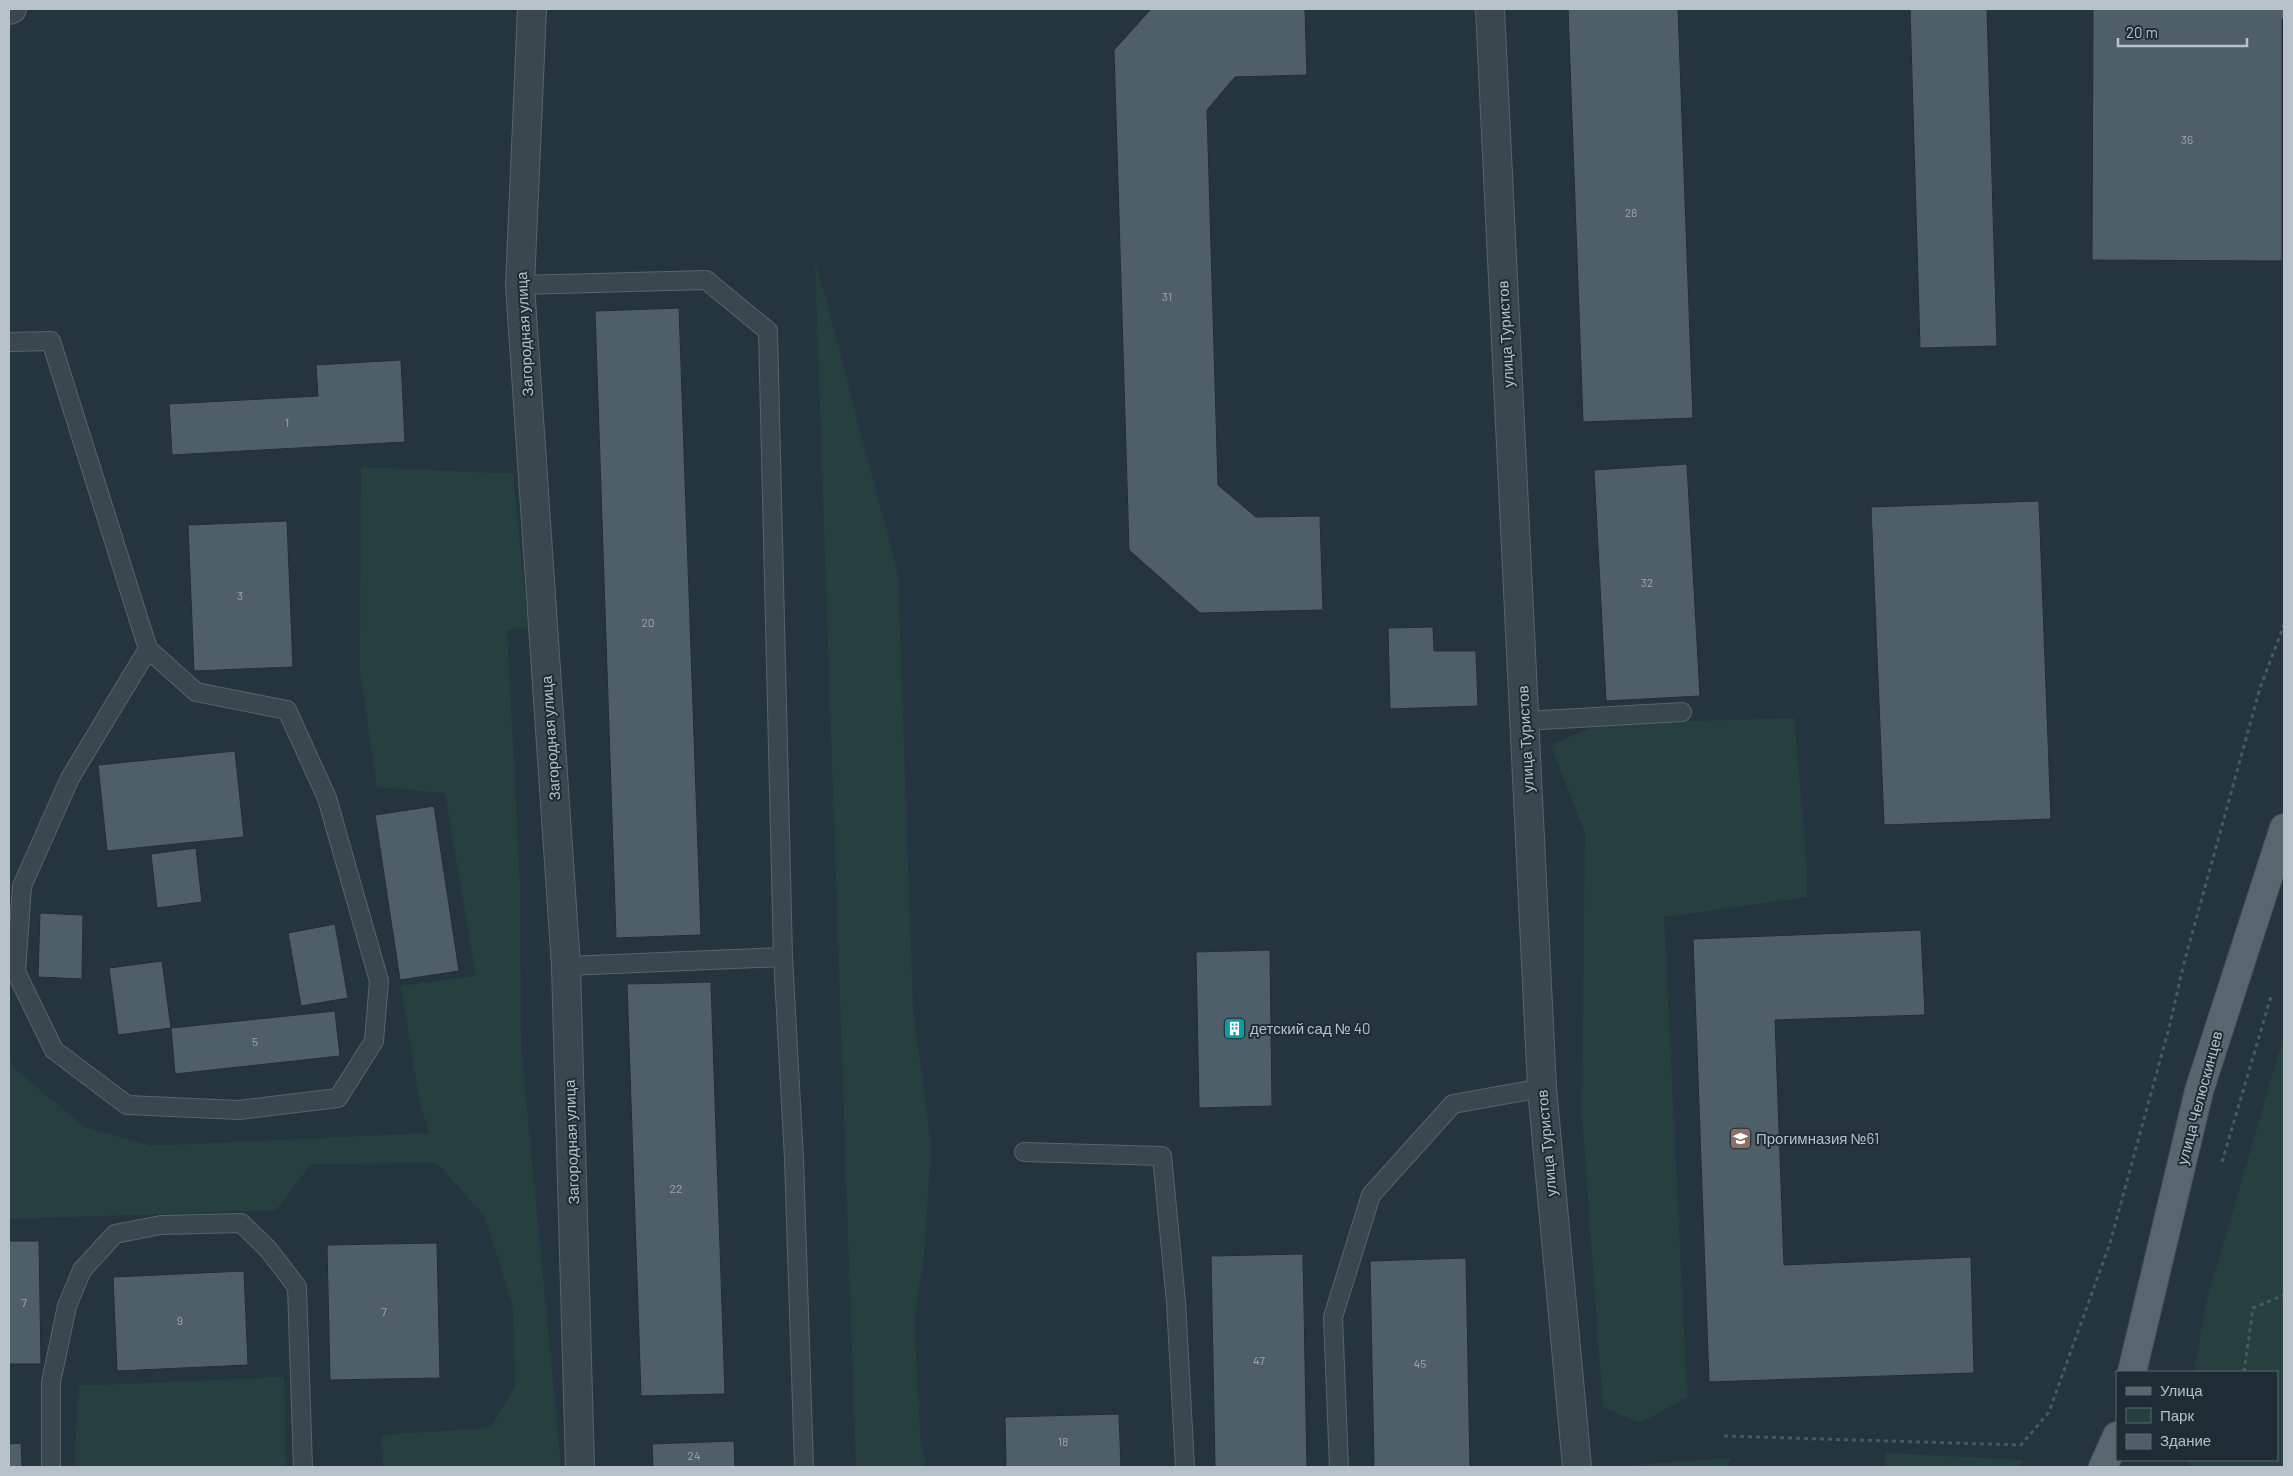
<svg xmlns="http://www.w3.org/2000/svg" width="2293" height="1476" font-family="Barlow,sans-serif">
<style>
.green{fill:#27403f}
.building{fill:#4e5f6a;stroke:#202e37}
.lines{fill:none;stroke-linecap:round;stroke-linejoin:round}
.lane-casing{stroke:#57646d;stroke-width:20}
.street-casing{stroke:#57646d;stroke-width:30}
.primary-casing{stroke:#435059;stroke-width:30}
.path{stroke:#455c5b;stroke-width:3;stroke-dasharray:4 4;stroke-linecap:butt}
.lane{stroke:#39474f;stroke-width:18}
.street{stroke:#39474f;stroke-width:28}
.primary{stroke:#57666f;stroke-width:28}
.labels{text-anchor:middle;stroke-width:4;stroke-linejoin:round;paint-order:stroke}
.number-label{font-size:12px;fill:#9ca8b2}
.street-label{font-size:15px;fill:#b6c1ca;stroke:#1e2c35}
.poi-label{font-size:15px;fill:#b6c1ca;stroke:#1e2c35;text-anchor:start}
</style>
<rect width="100%" height="100%" fill="#253540"/>
<path class="green" d="M 815,259 L 898,575 L 913,1010 L 931,1145 L 924,1255 L 914,1318 L 920,1435 L 926,1467 L 856,1467 Z
M 361,467 L 513,474 L 528,627 L 507,630 L 520,885 L 521,1047 L 561,1467 L 383,1467 L 382,1435 L 491,1428 L 515,1387 L 513,1307 L 485,1216 L 437,1163 L 311,1164 L 276,1210 L 9,1219 L 9,1058 L 17,1071 L 85,1127 L 151,1146 L 429,1133 L 419,1097 L 401,986 L 476,976 L 445,793 L 377,787 L 360,668 Z
M 1794,718 L 1807,867 L 1807,897 L 1664,917 L 1687,1397 L 1640,1423 L 1603,1407 L 1582,1113 L 1585,833 L 1551,745 L 1600,724 Z
M 2284,1035 L 2284,1467 L 2190,1467 L 2189,1460 L 2277,1460 L 2277,1372 L 2194,1372 L 2207,1301 Z
M 284,1377 L 286,1467 L 74,1467 L 79,1386 Z
M 1886,1453 L 2023,1460 L 2020,1467 L 1885,1467 Z
M 1731,1458 L 1727,1467 L 1608,1467 Z"/>
<path class="building" d="M 1151,9 L 1305,9 L 1307,75 L 1235,77 L 1207,110 L 1218,485 L 1256,517 L 1320,516 L 1323,610 L 1200,613 L 1129,550 L 1114,50 Z
M 1568,9 L 1678,9 L 1693,418 L 1583,422 Z
M 1910,9 L 1987,9 L 1997,346 L 1920,348 Z
M 2093,9 L 2284,9 L 2284,19 L 2282,19 L 2282,261 L 2092,260 Z
M 679,308 L 701,935 L 616,938 L 595,311 Z
M 401,360 L 405,442 L 172,455 L 169,404 L 318,396 L 316,365 Z
M 1687,464 L 1700,696 L 1606,701 L 1594,470 Z
M 2039,501 L 2051,819 L 1884,825 L 1871,507 Z
M 287,521 L 293,667 L 194,671 L 188,525 Z
M 1433,627 L 1434,651 L 1476,651 L 1478,706 L 1390,709 L 1388,628 Z
M 235,751 L 244,837 L 107,851 L 98,765 Z
M 434,806 L 459,971 L 400,980 L 375,815 Z
M 196,848 L 202,902 L 157,908 L 151,854 Z
M 40,913 L 83,915 L 82,979 L 38,977 Z
M 335,924 L 348,998 L 301,1006 L 288,933 Z
M 1921,930 L 1925,1015 L 1775,1020 L 1784,1265 L 1971,1257 L 1974,1373 L 1709,1382 L 1693,939 Z
M 1270,950 L 1272,1106 L 1199,1108 L 1196,952 Z
M 162,961 L 171,1028 L 118,1035 L 109,968 Z
M 711,982 L 725,1394 L 641,1396 L 627,984 Z
M 335,1011 L 340,1056 L 175,1074 L 171,1028 Z
M 9,1241 L 39,1241 L 41,1364 L 9,1364 Z
M 437,1243 L 440,1378 L 330,1380 L 327,1245 Z
M 1303,1254 L 1307,1467 L 1215,1467 L 1211,1256 Z
M 1466,1258 L 1470,1467 L 1374,1467 L 1370,1261 Z
M 244,1271 L 248,1365 L 117,1371 L 113,1277 Z
M 1119,1414 L 1121,1467 L 1006,1467 L 1005,1417 Z
M 734,1441 L 735,1467 L 653,1467 L 652,1444 Z
M 21,1443 L 22,1467 L 9,1467 L 9,1444 Z"/>
<g class="lines">
<defs>
<path id="lane" d="M 520,285 L 706,280 L 768,331 L 783,957 L 794,1159 L 804,1467
M 9,342 L 51,341 L 148,649 L 196,692 L 287,710 L 327,798 L 379,981 L 374,1041 L 338,1098 L 239,1110 L 127,1105 L 54,1050 L 16,972 L 22,886 L 70,778 L 148,649
M 1525,721 L 1682,712
M 566,966 L 783,957
M 1024,1152 L 1162,1156 L 1176,1302 L 1185,1467
M 51,1467 L 51,1382 L 67,1306 L 82,1270 L 115,1234 L 161,1225 L 241,1223 L 268,1249 L 297,1287 L 303,1467
M 1339,1467 L 1333,1317 L 1371,1195 L 1453,1104 L 1542,1088"/>
<path id="street" d="M 532,9 L 520,285 L 566,966 L 580,1467
M 1490,9 L 1542,1088 L 1577,1467
M 9,10 L 12,9"/>
<path id="primary" d="M 2132,1372 L 2199,1091 L 2284,828
M 2103,1467 L 2117,1436"/>
</defs>
<use href="#lane" class="lane-casing"/>
<use href="#street" class="street-casing"/>
<use href="#primary" class="primary-casing"/>
<path class="path" d="M 2222,1162 L 2272,993
M 2244,1372 L 2253,1308 L 2284,1295
M 1724,1436 L 2021,1445 L 2049,1412 L 2110,1243 L 2170,1024 L 2184,963 L 2260,688 L 2284,625"/>
<use href="#lane" class="lane"/>
<use href="#street" class="street"/>
<use href="#primary" class="primary"/>
</g>
<defs>
<symbol id="building-square" viewBox="-11 -11 22 22"><rect x="-9" y="-9" width="18" height="18" rx="4" fill="#0f9aa8" stroke="#1e2c35"/><path d="M-4-6H4V6H1V3H-1V6H-4ZM-2.5-4.3h1.7v1.8h-1.7ZM.8-4.3h1.7v1.8H.8ZM-2.5-1h1.7V.8h-1.7ZM.8-1h1.7V.8H.8Z" fill="#fff"/></symbol>
<symbol id="school-square" viewBox="-11 -11 22 22"><rect x="-9" y="-9" width="18" height="18" rx="4" fill="#8d6e63" stroke="#1e2c35"/><path d="M0-5L7-2L0 1L-7-2ZM-4 1L0 2.5L4 1V4Q0 6-4 4Z" fill="#fff"/></symbol>
</defs>
<g fill-rule="evenodd">
<use href="#building-square" x="1222" y="1016" width="25" height="25"/>
<use href="#school-square" x="1728" y="1126" width="25" height="25"/>
</g>
<g class="labels">
<g class="number-label">
<text x="2187" y="144">36</text>
<text x="1631" y="217">28</text>
<text x="1167" y="301">31</text>
<text x="287" y="427">1</text>
<text x="1647" y="587">32</text>
<text x="240" y="600">3</text>
<text x="648" y="627">20</text>
<text x="255" y="1046">5</text>
<text x="676" y="1193">22</text>
<text x="24" y="1307">7</text>
<text x="384" y="1316">7</text>
<text x="180" y="1325">9</text>
<text x="1259" y="1365">47</text>
<text x="1420" y="1368">45</text>
<text x="1063" y="1446">18</text>
<text x="694" y="1460">24</text>
</g>
<g class="street-label">
<text transform="translate(525 334) rotate(-93)" y="5">Загородная улица</text>
<text transform="translate(1506 334) rotate(-93)" y="5">улица Туристов</text>
<text transform="translate(551 738) rotate(-94)" y="5">Загородная улица</text>
<text transform="translate(1526 739) rotate(-93)" y="5">улица Туристов</text>
<text transform="translate(2200 1098) rotate(-75)" y="5">улица Челюскинцев</text>
<text transform="translate(572 1142) rotate(-92)" y="5">Загородная улица</text>
<text transform="translate(1547 1143) rotate(-95)" y="5">улица Туристов</text>
</g>
<g class="poi-label">
<text x="1250" y="1034">детский сад № 40</text>
<text x="1756" y="1144">Прогимназия №61</text>
</g>
</g>
<rect width="2293" height="1476" fill="none" stroke="#b6c1ca" stroke-width="20"/>
<rect x="2116" y="1371" width="162" height="90" fill="#1e2c35" stroke="#5b6871"/>
<rect x="2126" y="1387" width="25" height="8" fill="#57666f" stroke="#5b6871"/>
<text x="2160" y="1396" font-size="15" fill="#b6c1ca">Улица</text>
<rect x="2126" y="1408" width="25" height="15" fill="#27403f" stroke="#5b6871"/>
<text x="2160" y="1421" font-size="15" fill="#b6c1ca">Парк</text>
<rect x="2126" y="1434" width="25" height="15" fill="#4e5f6a" stroke="#5b6871"/>
<text x="2160" y="1446" font-size="15" fill="#b6c1ca">Здание</text>
<path d="M2118 38v8h129v-8" fill="none" stroke="#b6c1ca" stroke-width="2.5"/>
<text x="2126" y="38" font-size="15" fill="#b6c1ca" stroke="#1e2c35" stroke-width="4" paint-order="stroke">20 m</text>
</svg>
